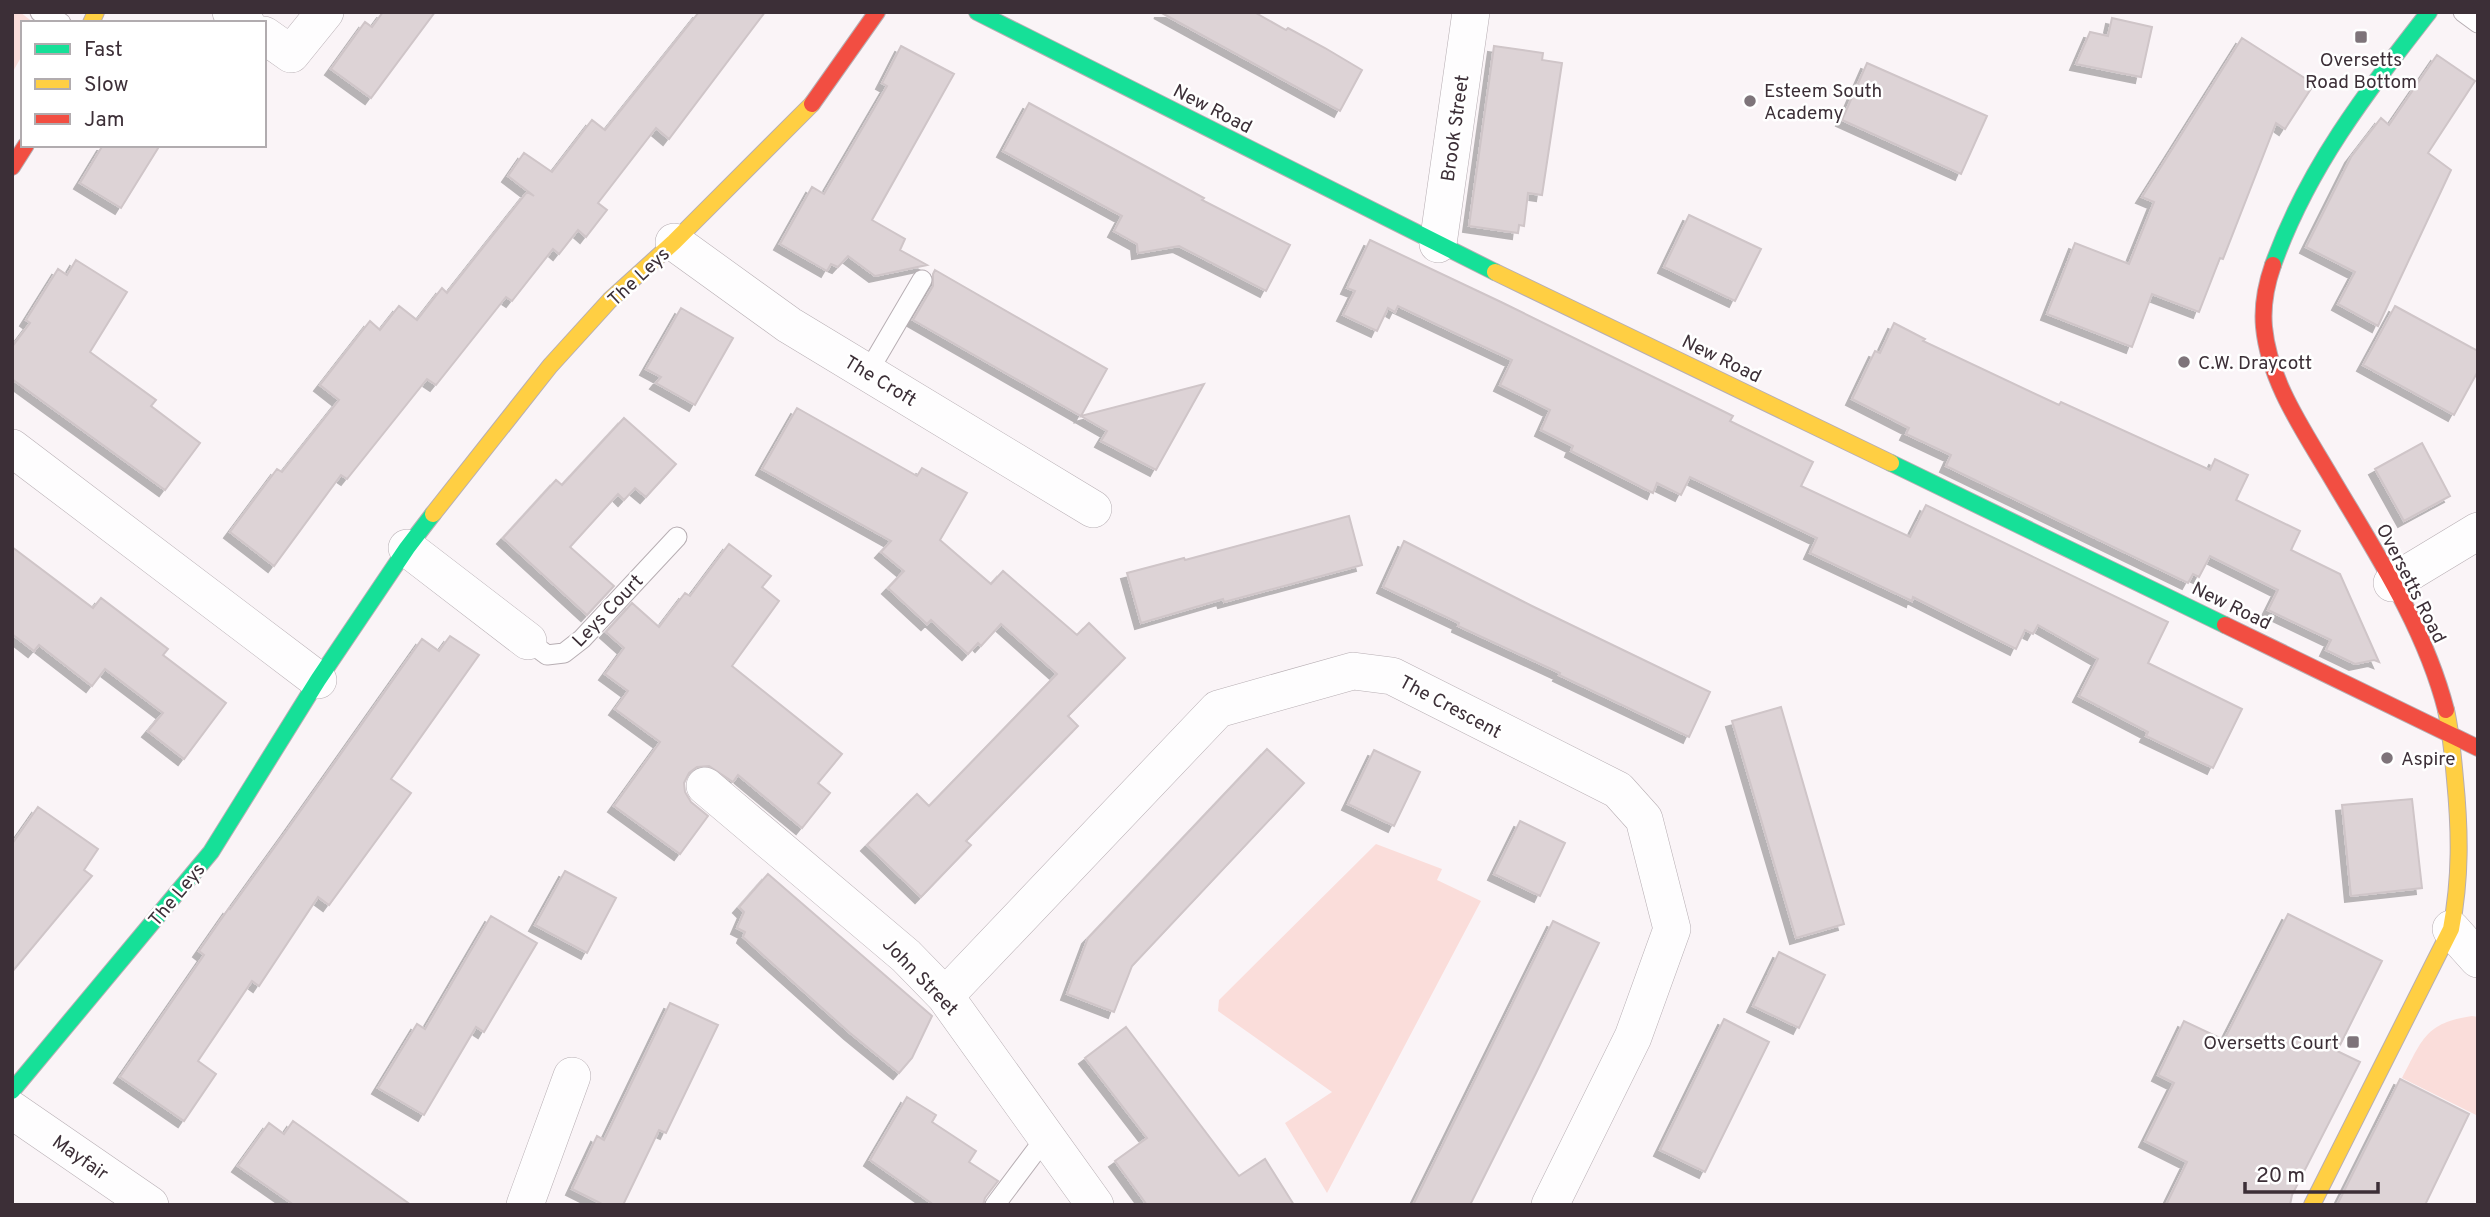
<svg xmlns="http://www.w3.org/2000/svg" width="2490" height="1217" font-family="Overpass,sans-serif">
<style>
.green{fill:#faddda}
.building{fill:#ddd3d6;stroke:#cfc5c8;stroke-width:2;filter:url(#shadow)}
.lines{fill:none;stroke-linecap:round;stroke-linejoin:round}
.lane-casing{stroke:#b7aeb3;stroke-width:21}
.street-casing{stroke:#b7aeb3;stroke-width:38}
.fast-casing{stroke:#b7aeb3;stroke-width:18}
.slow-casing{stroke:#b7aeb3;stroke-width:18}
.jam-casing{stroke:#b7aeb3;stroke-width:18}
.lane{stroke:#fefdfe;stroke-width:19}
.street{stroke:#fefdfe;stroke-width:37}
.fast{stroke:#16e098;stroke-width:16}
.slow{stroke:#ffcf43;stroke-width:16}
.jam{stroke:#f24e42;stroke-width:16}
.poi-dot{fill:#7e747a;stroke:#fff;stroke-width:2.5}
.labels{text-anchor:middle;stroke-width:5;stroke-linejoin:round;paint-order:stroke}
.poi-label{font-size:19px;fill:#3c2f37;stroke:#fff;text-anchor:start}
.street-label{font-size:19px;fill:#3c2f37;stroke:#fff}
</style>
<defs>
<filter id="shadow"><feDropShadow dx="-6" dy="6" stdDeviation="0" flood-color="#0004"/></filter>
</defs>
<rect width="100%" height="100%" fill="#faf4f7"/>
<path class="green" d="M 12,12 L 20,12 L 34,23 L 23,23 L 23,54 L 12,73 Z
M 1376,844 L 1442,869 L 1437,880 L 1481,901 L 1327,1193 L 1285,1123 L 1332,1092 L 1218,1011 L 1219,1000 Z
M 2472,1016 L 2478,1017 L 2478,1116 L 2402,1078 C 2423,1039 2425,1023 2472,1016 Z"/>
<path class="building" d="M 383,12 L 435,12 L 371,98 L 331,69 L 365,22 L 372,27 Z
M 699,12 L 765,12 L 669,139 L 656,128 L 598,203 L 607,210 L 586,237 L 578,230 L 559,254 L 553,249 L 512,301 L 506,297 L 436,385 L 427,379 L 347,479 L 341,475 L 274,566 L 230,532 L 277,469 L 282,472 L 339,400 L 320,385 L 370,321 L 380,330 L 399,306 L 417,320 L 442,288 L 447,293 L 527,192 L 534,196 L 508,176 L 524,153 L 552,172 L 592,120 L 605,130 Z
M 1160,12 L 1254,12 L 1286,30 L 1288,28 L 1325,48 L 1362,70 L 1340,111 Z
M 2112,18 L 2152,27 L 2141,77 L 2076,64 L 2090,32 L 2108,36 Z
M 2242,38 L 2314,84 L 2285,129 L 2276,123 L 2223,259 L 2220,258 L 2199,312 L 2152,294 L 2132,347 L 2047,314 L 2075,243 L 2129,264 L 2154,202 L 2142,197 Z
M 901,46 L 954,74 L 872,220 L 905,239 L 900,250 L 927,265 L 875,276 L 848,256 L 838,267 L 831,264 L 827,271 L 780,244 L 812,187 L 824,194 L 887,86 L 882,83 Z
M 1494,46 L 1543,53 L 1542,60 L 1562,63 L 1542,195 L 1528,193 L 1524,226 L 1519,225 L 1518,233 L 1469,226 Z
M 2437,55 L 2475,81 L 2428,153 L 2451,170 L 2378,326 L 2338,304 L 2355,272 L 2306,247 L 2351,157 L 2381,118 L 2389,125 Z
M 1867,63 L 1987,116 L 1961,174 L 1842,120 Z
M 1029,103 L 1204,198 L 1202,200 L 1290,245 L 1266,291 L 1179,246 L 1138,253 L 1137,244 L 1114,231 L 1122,216 L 1003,151 Z
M 103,145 L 160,145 L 121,208 L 80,183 Z
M 1689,215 L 1761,249 L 1735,301 L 1664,267 Z
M 1370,240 L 1501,302 L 1733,416 L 1730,421 L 1813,462 L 1801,486 L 1910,537 L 1926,505 L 2168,622 L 2148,663 L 2242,709 L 2213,768 L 2146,736 L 2148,732 L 2079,696 L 2098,659 L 2038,625 L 2033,634 L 2025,630 L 2016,649 L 1913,597 L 1912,601 L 1810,553 L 1817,538 L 1690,477 L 1681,495 L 1657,483 L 1653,493 L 1571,451 L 1573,446 L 1541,430 L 1550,410 L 1500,385 L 1512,360 L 1398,306 L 1395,312 L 1388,308 L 1377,331 L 1343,315 L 1355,291 L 1347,288 Z
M 76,260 L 127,292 L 90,352 L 156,400 L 151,406 L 200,443 L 165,490 L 12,379 L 12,347 L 30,323 L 26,320 L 58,269 L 67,275 Z
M 935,270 L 1107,369 L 1081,416 L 1204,384 L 1156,470 L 1101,441 L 1107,431 L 913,320 L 933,286 L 933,274 Z
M 2395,306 L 2478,351 L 2478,371 L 2454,415 L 2363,365 Z
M 681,308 L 733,338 L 695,405 L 656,383 L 661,377 L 646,369 Z
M 1894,323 L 1925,339 L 1923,341 L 2059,405 L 2061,402 L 2210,470 L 2215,459 L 2248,475 L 2236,500 L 2300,531 L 2291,550 L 2340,574 L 2379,662 L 2374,660 L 2355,664 L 2326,650 L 2331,640 L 2268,610 L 2278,590 L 2210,556 L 2199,577 L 2193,574 L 2188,583 L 1946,466 L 1951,455 L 1906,434 L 1909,428 L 1852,399 L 1875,351 L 1880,353 Z
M 797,408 L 917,476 L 922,468 L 967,493 L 940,540 L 991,584 L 1003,571 L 1077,635 L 1089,623 L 1125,658 L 1068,716 L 1078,726 L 966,841 L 971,845 L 921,897 L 867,845 L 917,794 L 929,806 L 1057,674 L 1001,624 L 981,646 L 978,643 L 968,654 L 931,620 L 927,624 L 888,588 L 904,571 L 881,552 L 891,541 L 762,469 Z
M 624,418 L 676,464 L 646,497 L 635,488 L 624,500 L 618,494 L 570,547 L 614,586 L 587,615 L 503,538 L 556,480 L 562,485 Z
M 2422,443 L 2450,496 L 2404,521 L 2375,469 Z
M 1349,516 L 1362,565 L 1224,602 L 1223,599 L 1141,623 L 1127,573 L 1184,558 L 1185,560 Z
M 1404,541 L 1532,606 L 1710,692 L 1689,737 L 1559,675 L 1560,673 L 1458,626 L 1459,623 L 1383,587 Z
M 729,544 L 771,576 L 762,587 L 779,601 L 732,666 L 842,754 L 818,783 L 830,793 L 802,828 L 738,775 L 733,782 L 709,766 L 697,767 L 689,773 L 684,783 L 685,792 L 691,802 L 708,816 L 680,854 L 614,806 L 660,742 L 615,709 L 628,691 L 605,674 L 624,648 L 606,632 L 632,603 L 659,627 L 685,593 L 690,596 Z
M 12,547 L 93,608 L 101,598 L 168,649 L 163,655 L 226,703 L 184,759 L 148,731 L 163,713 L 105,669 L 92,686 L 39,645 L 34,651 L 12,634 Z
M 450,636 L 479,655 L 391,779 L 411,793 L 329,905 L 318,897 L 259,986 L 252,981 L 198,1061 L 216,1074 L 184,1121 L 120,1077 L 204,955 L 199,951 L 229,908 L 230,909 L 287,830 L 422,639 L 439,651 Z
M 1781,707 L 1844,924 L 1796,938 L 1732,721 Z
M 1267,749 L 1304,783 L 1132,966 L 1114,1012 L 1067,994 L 1088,938 Z
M 1374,750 L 1420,772 L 1394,826 L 1348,804 Z
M 2412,799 L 2422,888 L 2351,896 L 2342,805 Z
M 38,807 L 98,849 L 84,870 L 92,876 L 12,972 L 12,844 Z
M 1520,821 L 1565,843 L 1540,896 L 1494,874 Z
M 565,871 L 616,898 L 587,953 L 535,925 Z
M 768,874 L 932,1016 L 912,1058 L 899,1073 L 850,1033 L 743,937 L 745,932 L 737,928 L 744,912 L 739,907 Z
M 2288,914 L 2382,961 L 2337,1051 L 2360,1062 L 2292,1195 L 2290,1205 L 2166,1205 L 2187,1162 L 2145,1141 L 2174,1083 L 2158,1075 L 2184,1021 L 2224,1040 Z
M 491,916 L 537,943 L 484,1032 L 476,1027 L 424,1115 L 378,1088 L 417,1024 L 425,1029 Z
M 1553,921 L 1599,943 L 1536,1073 L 1470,1205 L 1413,1205 Z
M 1779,952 L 1825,975 L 1799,1028 L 1753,1006 Z
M 670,1003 L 718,1025 L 666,1133 L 659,1130 L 623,1205 L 604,1205 L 572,1189 L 597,1136 L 604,1140 Z
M 1724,1019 L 1769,1042 L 1705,1172 L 1660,1150 Z
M 1126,1027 L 1239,1176 L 1265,1159 L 1294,1205 L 1147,1205 L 1115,1161 L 1147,1138 L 1085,1058 Z
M 2400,1079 L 2469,1114 L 2425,1205 L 2337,1205 Z
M 907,1097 L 936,1115 L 932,1122 L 976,1151 L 969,1162 L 998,1181 L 985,1198 L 983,1205 L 934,1205 L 870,1160 Z
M 293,1121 L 411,1205 L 294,1205 L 238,1166 L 269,1123 L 284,1134 Z"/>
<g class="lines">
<defs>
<path id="lane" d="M 40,12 L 61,23
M 2463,12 L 2478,23
M 868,372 L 922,280
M 528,641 L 547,655 L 564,653 L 582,639 L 677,537
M 995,1205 L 1046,1137"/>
<path id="street" d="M 231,12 L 246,23
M 264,35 L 291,54 L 325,12
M 674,242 L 789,325 L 1093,509
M 1438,244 L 1471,12
M 12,448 L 318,680
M 407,548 L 528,641
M 2392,583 L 2478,531
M 705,786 L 906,956 L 945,996 L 1095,1205
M 2451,929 L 2478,959
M 945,996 L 1218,709 L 1353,671 L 1392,676 L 1618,790 L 1644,819 L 1672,929 L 1633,1037 L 1550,1205
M 12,1110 L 150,1205
M 525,1205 L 572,1076"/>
<path id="fast" d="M 977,12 L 1495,272
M 2273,265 C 2308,167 2366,93 2429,12
M 1891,463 L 2225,625
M 12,1091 L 211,852 L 318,680 L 407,548 L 433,514"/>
<path id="slow" d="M 91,23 L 96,12
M 1495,272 L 1891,463
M 433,514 L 550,366 L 610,300 L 674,242 L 812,104
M 2312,1205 L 2451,929 C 2461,878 2460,830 2455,779 C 2453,756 2451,733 2446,710"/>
<path id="jam" d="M 812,104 L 877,12
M 12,167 L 26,145
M 2273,265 C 2266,285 2262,305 2264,327 C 2269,380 2302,428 2328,472 C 2372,547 2424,624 2446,710
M 2225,625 L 2478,748"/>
</defs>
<use href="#lane" class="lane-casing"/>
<use href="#street" class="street-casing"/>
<use href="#fast" class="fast-casing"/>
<use href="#slow" class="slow-casing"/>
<use href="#jam" class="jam-casing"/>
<use href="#lane" class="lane"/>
<use href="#street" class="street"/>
<use href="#fast" class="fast"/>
<use href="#slow" class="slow"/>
<use href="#jam" class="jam"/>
</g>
<g class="poi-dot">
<rect x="2354" y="30" width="14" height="14" rx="3.5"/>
<circle cx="1750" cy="101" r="7"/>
<circle cx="2184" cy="362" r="7"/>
<circle cx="2387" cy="758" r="7"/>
<rect x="2346" y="1035" width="14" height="14" rx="3.5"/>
</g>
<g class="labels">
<g class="poi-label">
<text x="2361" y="66" text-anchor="middle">Oversetts<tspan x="2361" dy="22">Road Bottom</tspan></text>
<text x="1764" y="97">Esteem South<tspan x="1764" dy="22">Academy</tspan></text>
<text x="2198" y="369">C.W. Draycott</text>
<text x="2401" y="765">Aspire</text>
<text x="2339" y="1049" text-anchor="end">Oversetts Court</text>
</g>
<g class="street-label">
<text transform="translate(1213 108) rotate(27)" y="7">New Road</text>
<text transform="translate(1454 128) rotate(-82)" y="7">Brook Street</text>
<text transform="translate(638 276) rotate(-43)" y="7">The Leys</text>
<text transform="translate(1722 358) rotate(26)" y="7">New Road</text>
<text transform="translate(881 380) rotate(31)" y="7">The Croft</text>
<text transform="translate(2412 583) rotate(63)" y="7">Oversetts Road</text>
<text transform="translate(2232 605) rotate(26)" y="7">New Road</text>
<text transform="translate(607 610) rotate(-46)" y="7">Leys Court</text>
<text transform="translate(1451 706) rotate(28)" y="7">The Crescent</text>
<text transform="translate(176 894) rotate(-50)" y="7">The Leys</text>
<text transform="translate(921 976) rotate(46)" y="7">John Street</text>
<text transform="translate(81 1157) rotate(35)" y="7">Mayfair</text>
</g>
</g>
<rect width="2490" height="1217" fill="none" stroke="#3c2f37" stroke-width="28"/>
<rect x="21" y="21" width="245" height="126" fill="#ffffff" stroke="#b1acaf" stroke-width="2"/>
<rect x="35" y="44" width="35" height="10" fill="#16e098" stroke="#b1acaf" stroke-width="2"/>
<text x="84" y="56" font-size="21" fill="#3c2f37">Fast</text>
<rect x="35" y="79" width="35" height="10" fill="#ffcf43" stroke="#b1acaf" stroke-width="2"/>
<text x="84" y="91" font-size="21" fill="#3c2f37">Slow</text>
<rect x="35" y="114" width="35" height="10" fill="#f24e42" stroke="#b1acaf" stroke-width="2"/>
<text x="84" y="126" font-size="21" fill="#3c2f37">Jam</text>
<path d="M2245 1182v10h133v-10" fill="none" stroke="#3c2f37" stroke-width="3.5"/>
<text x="2256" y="1182" font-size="21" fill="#3c2f37" stroke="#ffffff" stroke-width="5" paint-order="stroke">20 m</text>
</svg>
